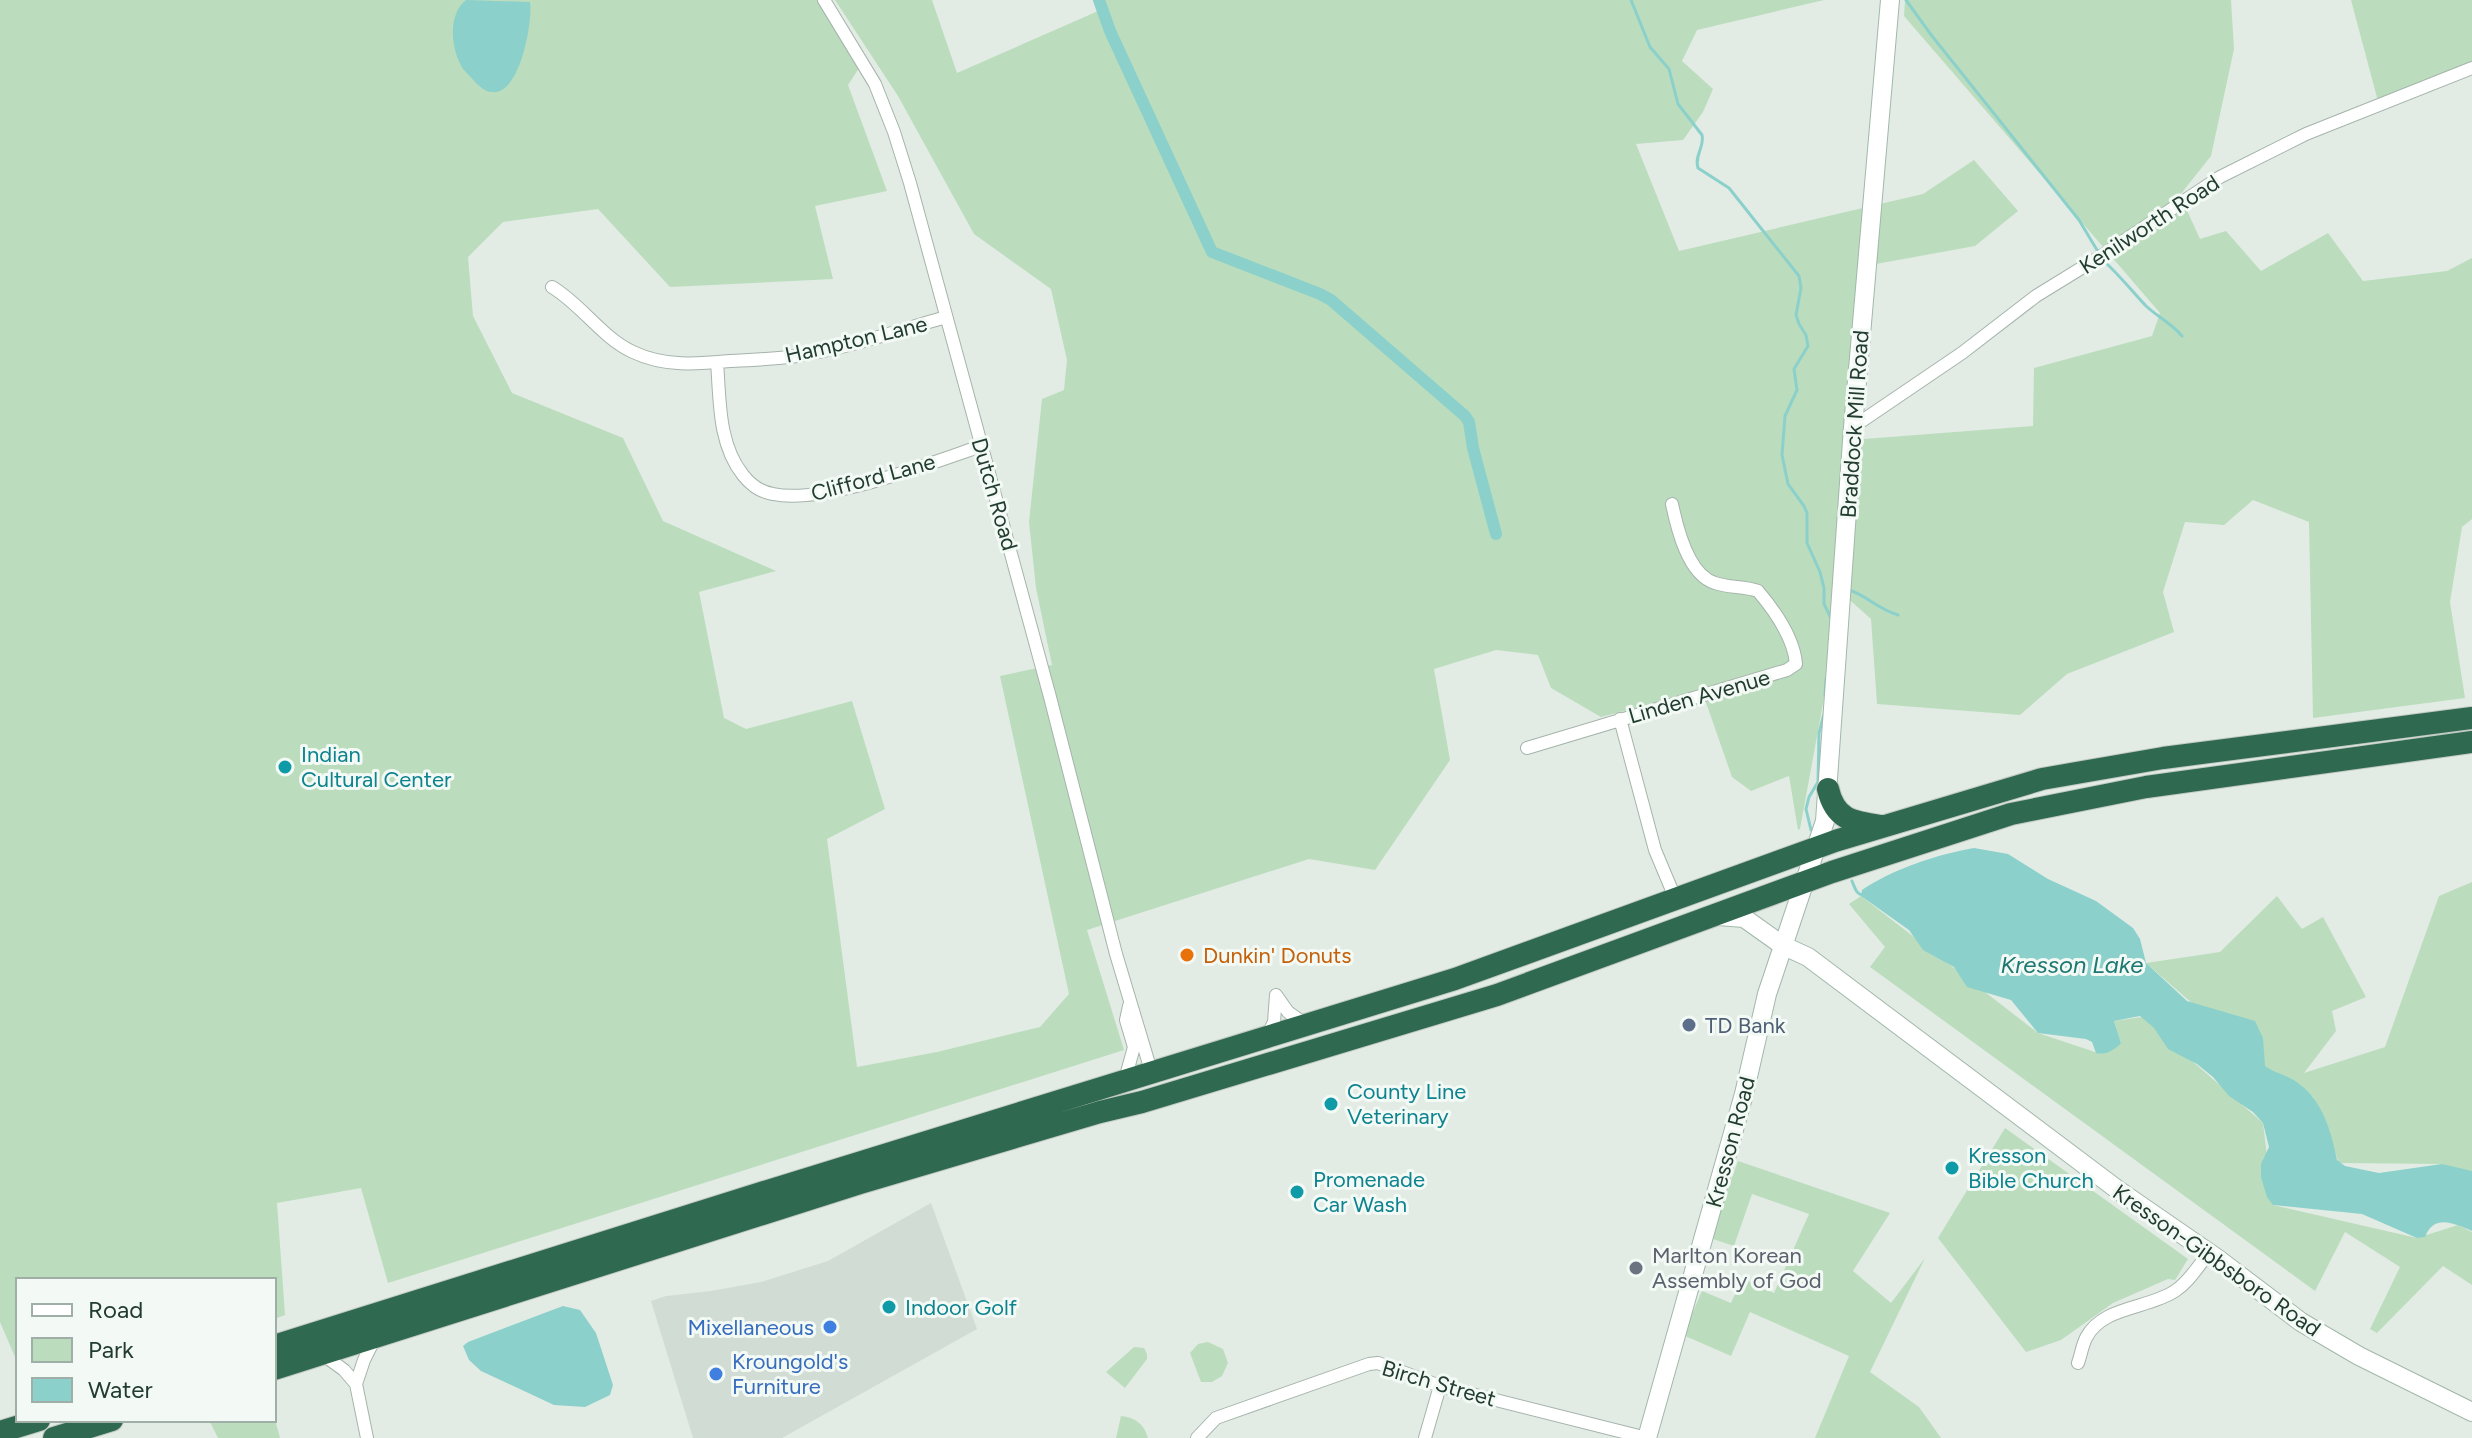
<svg xmlns="http://www.w3.org/2000/svg" width="2472" height="1438" font-family="Figtree,sans-serif">
<style>
.built{fill:#d0dcd4}
.green{fill:#bbddbd}
.water{fill:#8bd0cb}
.lines{fill:none;stroke-linecap:round;stroke-linejoin:round}
.stream{stroke:#8bd0cb;stroke-width:3}
.canal{stroke:#8bd0cb;stroke-width:12}
.street-casing{stroke:#a5b4ab;stroke-width:14}
.secondary-casing{stroke:#a1b8aa;stroke-width:20}
.highway-casing{stroke:#c1c9c5;stroke-width:24}
.street{stroke:#fff;stroke-width:12}
.secondary{stroke:#fff;stroke-width:18}
.highway{stroke:#2f694f;stroke-width:22}
.culture-dot{fill:#0f9aa8;stroke:#f3f9f4;stroke-width:3}
.food-dot{fill:#e8710a;stroke:#f3f9f4;stroke-width:3}
.service-dot{fill:#5c6f8a;stroke:#f3f9f4;stroke-width:3}
.worship-dot{fill:#6b7280;stroke:#f3f9f4;stroke-width:3}
.shop-dot{fill:#3f7fe0;stroke:#f3f9f4;stroke-width:3}
.labels{text-anchor:middle;stroke-width:6;stroke-linejoin:round;paint-order:stroke}
.street-label{font-size:22px;fill:#223d30;stroke:#f3f9f4}
.culture-label{font-size:22px;fill:#0d838f;stroke:#f3f9f4;text-anchor:start}
.food-label{font-size:22px;fill:#c56008;stroke:#f3f9f4;text-anchor:start}
.service-label{font-size:22px;fill:#4e5e75;stroke:#f3f9f4;text-anchor:start}
.worship-label{font-size:22px;fill:#5b616d;stroke:#f3f9f4;text-anchor:start}
.shop-label{font-size:22px;fill:#366cbe;stroke:#f3f9f4;text-anchor:end}
.water-label{font-size:24px;font-style:italic;fill:#1d7872;stroke:#f3f9f4}
</style>
<rect width="100%" height="100%" fill="#e2ece5"/>
<path class="built" d="M 931,1203 L 977,1329 L 782,1438 L 693,1438 L 651,1301 L 666,1296 L 711,1291 L 761,1282 L 828,1261 Z"/>
<path class="green" d="M 0,0 L 820,0 L 859,68 L 848,85 L 887,191 L 815,206 L 833,279 L 670,287 L 598,209 L 503,222 L 468,257 L 473,316 L 512,393 L 623,438 L 663,521 L 776,571 L 699,592 L 724,718 L 746,729 L 852,701 L 885,809 L 827,839 L 857,1067 L 937,1052 L 1040,1027 L 1069,994 L 1000,676 L 1052,665 L 1036,588 L 1029,522 L 1042,399 L 1064,390 L 1067,360 L 1051,289 L 974,234 L 898,96 L 835,0 L 932,0 L 957,73 L 1105,8 L 1102,0 L 1824,0 L 1697,30 L 1682,61 L 1713,89 L 1703,112 L 1683,140 L 1636,144 L 1679,251 L 1923,194 L 1974,160 L 2018,211 L 1975,246 L 1865,266 L 1851,440 L 2033,426 L 2034,368 L 2152,336 L 2160,313 L 1904,16 L 1905,0 L 2231,0 L 2234,49 L 2211,156 L 2180,195 L 2200,239 L 2226,231 L 2261,271 L 2328,233 L 2363,281 L 2447,271 L 2472,258 L 2472,519 L 2462,527 L 2450,602 L 2465,698 L 2313,718 L 2309,522 L 2253,500 L 2224,525 L 2185,522 L 2163,592 L 2174,632 L 2067,674 L 2020,715 L 1877,704 L 1871,619 L 1843,594 L 1800,829 L 1798,830 L 1789,776 L 1751,791 L 1732,777 L 1702,691 L 1601,717 L 1551,688 L 1538,655 L 1496,650 L 1434,669 L 1450,760 L 1375,870 L 1309,859 L 1087,930 L 1124,1050 L 388,1283 L 361,1188 L 277,1203 L 285,1315 L 274,1319 L 274,1280 L 18,1280 L 18,1364 L 0,1322 Z
M 2351,0 L 2472,0 L 2472,69 L 2379,105 Z
M 2472,882 L 2472,1174 L 2442,1164 L 2339,1163 L 2313,1097 L 2264,1066 L 2146,963 L 2220,952 L 2277,896 L 2302,929 L 2323,917 L 2366,997 L 2332,1011 L 2336,1031 L 2304,1073 L 2385,1047 L 2439,896 Z
M 1861,896 L 2038,1033 L 2101,1054 L 2121,1043 L 2114,1021 L 2142,1017 L 2263,1123 L 2273,1205 L 2417,1238 L 2458,1225 L 2472,1232 L 2472,1285 L 2443,1266 L 2377,1333 L 2370,1329 L 2400,1267 L 2345,1232 L 2315,1291 L 1870,967 L 1885,947 L 1849,904 Z
M 2005,1128 L 2188,1259 L 2175,1280 L 2168,1279 L 2113,1303 L 2061,1340 L 2026,1352 L 1938,1238 Z
M 1738,1161 L 1890,1213 L 1853,1271 L 1891,1303 L 1925,1258 L 1870,1372 L 1919,1407 L 1941,1438 L 1815,1438 L 1849,1356 L 1750,1312 L 1731,1356 L 1683,1335 L 1702,1291 L 1731,1303 L 1742,1278 L 1774,1293 L 1809,1214 L 1752,1194 L 1734,1246 L 1710,1238 Z
M 1208,1342 L 1223,1349 L 1228,1363 L 1222,1376 L 1212,1382 L 1201,1382 L 1190,1353 L 1198,1344 Z
M 1134,1347 L 1144,1348 L 1147,1354 L 1147,1359 L 1125,1388 L 1106,1372 Z
M 274,1416 L 280,1438 L 218,1438 L 209,1420 L 274,1420 Z
M 1121,1416 C 1135,1417 1144,1424 1148,1438 L 1116,1438 Z"/>
<path class="water" d="M 466,0 L 530,2 C 533,21 520,96 492,92 C 486,92 480,87 476,83 C 472,78 467,74 463,69 C 451,50 447,15 466,0 Z
M 1974,848 L 2008,854 L 2048,879 L 2096,901 L 2133,928 L 2140,939 L 2146,963 L 2187,1001 L 2255,1021 L 2263,1038 L 2265,1066 C 2274,1073 2288,1075 2298,1083 C 2323,1101 2331,1131 2337,1160 L 2345,1166 L 2379,1173 L 2442,1164 L 2472,1171 L 2472,1231 C 2453,1223 2434,1214 2425,1237 L 2417,1238 L 2362,1214 L 2273,1205 L 2267,1197 L 2261,1177 L 2261,1164 L 2269,1147 L 2263,1123 L 2253,1112 L 2229,1096 L 2213,1077 L 2197,1064 L 2168,1049 L 2154,1028 L 2140,1016 L 2114,1021 L 2121,1043 C 2116,1049 2105,1056 2096,1053 L 2092,1042 L 2086,1039 L 2038,1033 L 2011,1000 L 1967,987 L 1954,967 L 1923,950 L 1909,930 L 1861,896 L 1862,890 C 1891,870 1938,854 1974,848 Z
M 563,1306 L 580,1310 L 596,1333 L 613,1385 L 610,1395 L 585,1407 L 554,1405 L 481,1371 L 469,1360 L 463,1346 L 468,1342 Z"/>
<g class="lines">
<path class="stream" d="M 1631,0 L 1650,47 L 1669,69 L 1678,104 L 1702,135 C 1705,147 1694,155 1698,168 L 1729,188 L 1799,276 L 1801,288 L 1796,315 L 1799,324 L 1806,335 L 1808,346 L 1794,369 L 1797,390 L 1785,416 L 1782,455 L 1788,484 L 1804,506 L 1807,513 L 1807,543 L 1820,572 L 1824,588 L 1824,604 L 1832,620
M 1906,0 L 1932,36 L 2079,220 L 2097,250
M 2105,262 C 2120,276 2132,291 2146,306 C 2158,317 2172,324 2182,336
M 1849,590 C 1868,596 1877,609 1898,615
M 1825,695 L 1826,679
M 1811,830 L 1806,809 L 1809,797 L 1818,782 L 1819,733 L 1824,714
M 1852,881 C 1855,888 1856,895 1864,895"/>
<path class="canal" d="M 1099,0 L 1110,31 L 1212,252 L 1320,294 L 1331,300 L 1465,416 L 1469,422 L 1473,448 L 1496,534"/>
<defs>
<path id="street" d="M 824,0 L 875,84 L 894,132 L 910,183 L 1050,697 L 1116,954 L 1152,1074
M 552,287 C 582,305 601,337 633,352 C 664,367 697,364 730,361 C 752,360 775,359 797,356 C 848,348 897,331 946,317
M 717,362 C 720,400 718,444 743,475 C 750,484 760,492 773,494 C 823,505 931,463 981,446
M 1853,427 L 1962,353 L 2036,296 L 2101,256 L 2220,177 L 2306,134 L 2472,68
M 1620,719 L 1655,850 L 1676,900
M 1527,748 L 1787,670 L 1796,664 C 1794,638 1774,610 1758,591 C 1744,586 1729,588 1715,583 C 1688,575 1677,528 1672,504
M 1266,1038 L 1274,1022 L 1276,995 L 1288,1012 L 1305,1024
M 1124,1083 L 1134,1047 L 1126,1020 L 1129,1006
M 322,1354 L 344,1370 L 356,1384 L 364,1360 L 375,1338
M 2078,1363 C 2081,1355 2082,1346 2086,1338 C 2102,1306 2148,1309 2175,1291 C 2189,1282 2198,1266 2209,1253
M 356,1384 L 367,1438
M 1197,1438 L 1216,1418 L 1369,1364 L 1378,1363 L 1440,1386 L 1647,1438
M 1425,1438 L 1440,1386"/>
<path id="secondary" d="M 1718,916 L 1744,918 L 1782,945 L 1808,957 L 2118,1190 L 2218,1259 L 2301,1322 L 2359,1356 L 2472,1412
M 1647,1438 L 1744,1094 L 1767,994 L 1825,821 L 1853,427 L 1890,0"/>
<path id="highway" d="M 1828,789 C 1835,820 1853,822 1881,826
M 274,1346 L 761,1193 L 1455,979 L 1835,841 L 2042,779 L 2163,758 L 2472,718
M 274,1369 L 860,1183 L 1100,1112 L 1142,1102 L 1497,995 L 1832,872 L 2011,814 L 2146,787 L 2472,742
M 0,1432 L 39,1420
M 54,1438 L 112,1420"/>
</defs>
<use href="#street" class="street-casing"/>
<use href="#secondary" class="secondary-casing"/>
<use href="#highway" class="highway-casing"/>
<use href="#street" class="street"/>
<use href="#secondary" class="secondary"/>
<use href="#highway" class="highway"/>
</g>
<g class="culture-dot">
<circle cx="285" cy="767" r="8"/>
<circle cx="1331" cy="1104" r="8"/>
<circle cx="1952" cy="1168" r="8"/>
<circle cx="1297" cy="1192" r="8"/>
<circle cx="889" cy="1307" r="8"/>
</g>
<circle class="food-dot" cx="1187" cy="955" r="8"/>
<circle class="service-dot" cx="1689" cy="1025" r="8"/>
<circle class="worship-dot" cx="1636" cy="1268" r="8"/>
<g class="shop-dot">
<circle cx="830" cy="1327" r="8"/>
<circle cx="716" cy="1374" r="8"/>
</g>
<g class="labels">
<g class="street-label">
<text transform="translate(2149 224) rotate(-33)" y="8">Kenilworth Road</text>
<text transform="translate(856 339) rotate(-13)" y="8">Hampton Lane</text>
<text transform="translate(1854 424) rotate(-86)" y="8">Braddock Mill Road</text>
<text transform="translate(873 477) rotate(-15)" y="8">Clifford Lane</text>
<text transform="translate(995 494) rotate(74)" y="8">Dutch Road</text>
<text transform="translate(1699 696) rotate(-16)" y="8">Linden Avenue</text>
<text transform="translate(1730 1142) rotate(-75)" y="8">Kresson Road</text>
<text transform="translate(2217 1260) rotate(35)" y="8">Kresson-Gibbsboro Road</text>
<text transform="translate(1439 1383) rotate(16)" y="8">Birch Street</text>
</g>
<g class="culture-label">
<text x="301" y="762">Indian<tspan x="301" dy="25">Cultural Center</tspan></text>
<text x="1347" y="1099">County Line<tspan x="1347" dy="25">Veterinary</tspan></text>
<text x="1968" y="1163">Kresson<tspan x="1968" dy="25">Bible Church</tspan></text>
<text x="1313" y="1187">Promenade<tspan x="1313" dy="25">Car Wash</tspan></text>
<text x="905" y="1315">Indoor Golf</text>
</g>
<g class="food-label">
<text x="1203" y="963">Dunkin' Donuts</text>
</g>
<g class="service-label">
<text x="1705" y="1033">TD Bank</text>
</g>
<g class="worship-label">
<text x="1652" y="1263">Marlton Korean<tspan x="1652" dy="25">Assembly of God</tspan></text>
</g>
<g class="shop-label">
<text x="814" y="1335">Mixellaneous</text>
<text x="732" y="1369" text-anchor="start">Kroungold's<tspan x="732" dy="25">Furniture</tspan></text>
</g>
<g class="water-label">
<text x="2072" y="973">Kresson Lake</text>
</g>
</g>
<rect x="16" y="1278" width="260" height="144" fill="#f3f9f4" stroke="#9faea6" stroke-width="2"/>
<rect x="32" y="1304" width="40" height="12" fill="#ffffff" stroke="#9faea6" stroke-width="2"/>
<text x="88" y="1318" font-size="24" fill="#223d30">Road</text>
<rect x="32" y="1338" width="40" height="24" fill="#bbddbd" stroke="#9faea6" stroke-width="2"/>
<text x="88" y="1358" font-size="24" fill="#223d30">Park</text>
<rect x="32" y="1378" width="40" height="24" fill="#8bd0cb" stroke="#9faea6" stroke-width="2"/>
<text x="88" y="1398" font-size="24" fill="#223d30">Water</text>
</svg>
